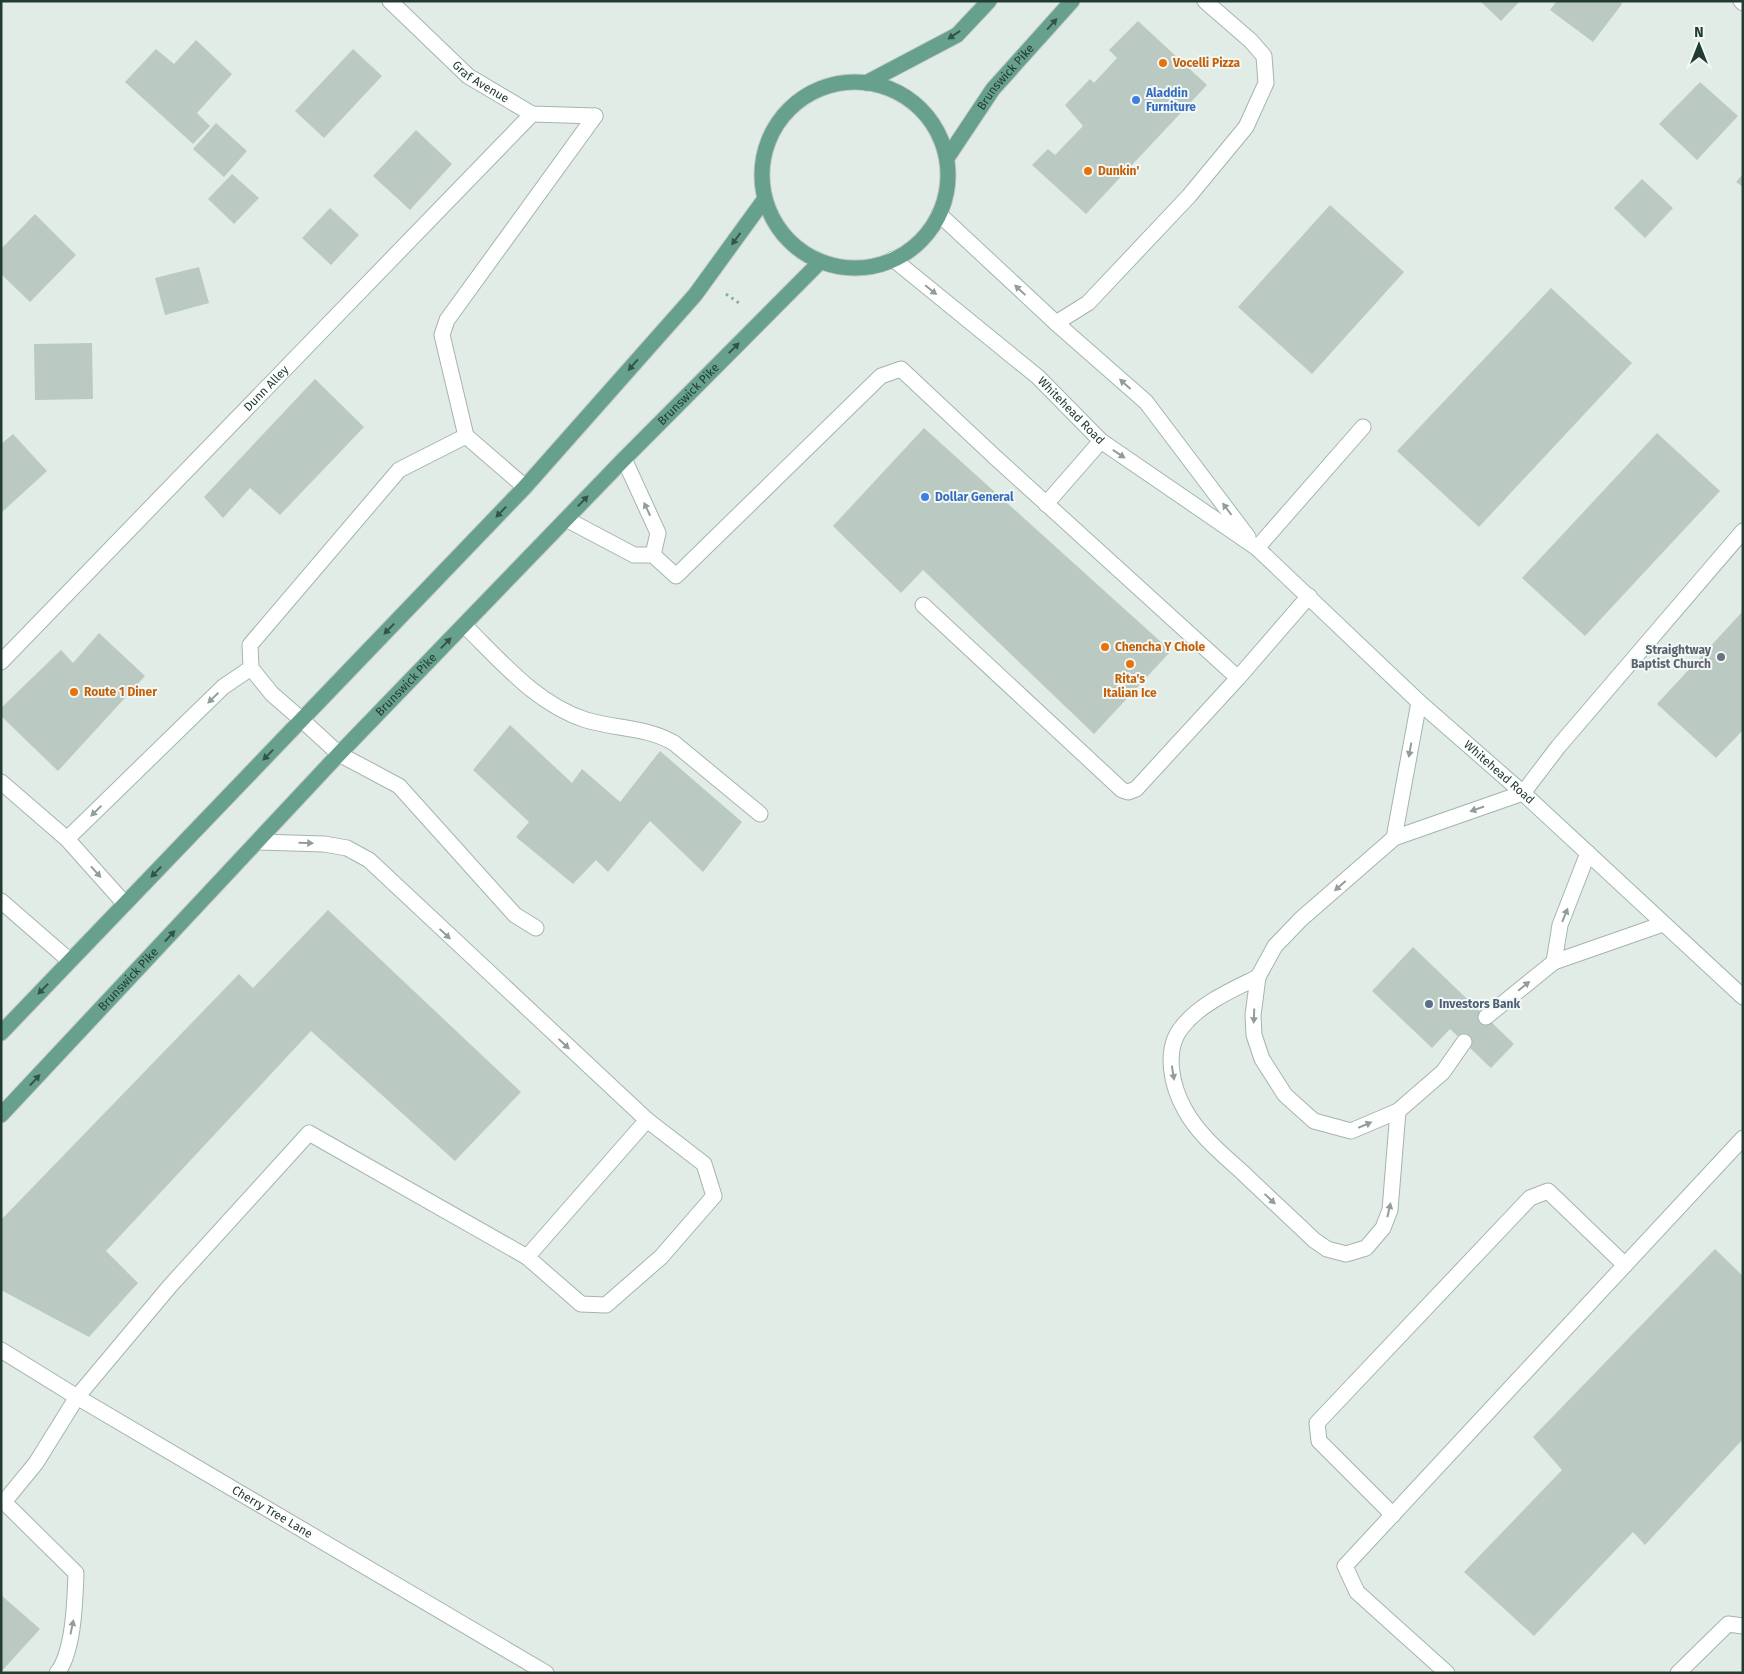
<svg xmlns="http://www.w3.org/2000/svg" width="1744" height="1674" font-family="'Fira Sans',sans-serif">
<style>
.building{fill:#bac9c2}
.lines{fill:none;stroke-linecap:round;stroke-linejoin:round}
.service-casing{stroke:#a5b4ad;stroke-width:17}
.minor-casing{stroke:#a5b4ad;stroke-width:17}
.secondary-casing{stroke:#a0b7ad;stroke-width:17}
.primary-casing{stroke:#c1c8c6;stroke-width:17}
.path{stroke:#83af9d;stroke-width:3;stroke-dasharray:2.5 4;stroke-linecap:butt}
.service{stroke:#fff;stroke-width:15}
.minor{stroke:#fff;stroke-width:15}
.secondary{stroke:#fff;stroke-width:15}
.primary{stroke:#67a08c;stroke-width:15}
.oneway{fill:#335549}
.oneway2{fill:#909e99}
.food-dot{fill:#e8710a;stroke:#f2f8f5;stroke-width:2}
.shop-dot{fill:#3f7fe0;stroke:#f2f8f5;stroke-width:2}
.worship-dot{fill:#6b7280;stroke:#f2f8f5;stroke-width:2}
.service-dot{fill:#5c6f8a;stroke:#f2f8f5;stroke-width:2}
.labels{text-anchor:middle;stroke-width:4;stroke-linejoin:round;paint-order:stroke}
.food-label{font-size:12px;font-weight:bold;fill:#c56008;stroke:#f2f8f5;text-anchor:start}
.street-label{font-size:12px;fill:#223c33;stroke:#f2f8f5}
.shop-label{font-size:12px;font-weight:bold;fill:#366cbe;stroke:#f2f8f5;text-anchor:start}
.worship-label{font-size:12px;font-weight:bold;fill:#5b616d;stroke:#f2f8f5;text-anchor:end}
.service-label{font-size:12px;font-weight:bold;fill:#4e5e75;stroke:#f2f8f5;text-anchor:start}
</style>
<rect width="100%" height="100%" fill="#e2ece6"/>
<path class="building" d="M 1480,1 L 1520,1 L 1501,21 Z
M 1557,1 L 1619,1 L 1622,4 L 1593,42 L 1550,10 Z
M 1138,21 L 1207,85 L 1086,214 L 1032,165 L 1048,149 L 1055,155 L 1083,126 L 1065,105 L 1090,79 L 1094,83 L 1117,58 L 1109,50 Z
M 196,40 L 232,74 L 197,113 L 210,126 L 193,144 L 125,82 L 156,49 L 174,64 Z
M 353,49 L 382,76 L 324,138 L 295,111 Z
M 1700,82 L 1738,116 L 1697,160 L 1659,124 Z
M 216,123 L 247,151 L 224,177 L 193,149 Z
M 416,130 L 452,164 L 410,210 L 373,176 Z
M 232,174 L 259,198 L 234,224 L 208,199 Z
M 1743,174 L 1743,187 L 1736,182 Z
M 1642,179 L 1673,208 L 1645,238 L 1614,208 Z
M 1330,205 L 1404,272 L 1312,374 L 1238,307 Z
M 330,208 L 359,235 L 331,265 L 302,238 Z
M 35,214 L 76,255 L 30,302 L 1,274 L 1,249 Z
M 199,267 L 209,303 L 165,315 L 155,278 Z
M 1551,288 L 1632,363 L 1479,527 L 1397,451 Z
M 92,343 L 93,399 L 35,400 L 34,344 Z
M 315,379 L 364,427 L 280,515 L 250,488 L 223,518 L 204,497 Z
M 924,428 L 1171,651 L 1094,734 L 923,570 L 901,593 L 833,526 Z
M 1657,433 L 1720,491 L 1585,636 L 1522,578 Z
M 13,434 L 47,471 L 1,513 L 1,444 Z
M 1743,611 L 1743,730 L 1716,758 L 1657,704 Z
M 99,633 L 145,676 L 58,771 L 1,716 L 1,708 L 61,650 L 73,663 Z
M 510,725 L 572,783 L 582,769 L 620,802 L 660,751 L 742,822 L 703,872 L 650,821 L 608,872 L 596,860 L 573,884 L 516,837 L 529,822 L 473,770 Z
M 328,910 L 521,1092 L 455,1161 L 311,1031 L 106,1251 L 138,1283 L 89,1337 L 1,1290 L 1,1220 L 239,974 L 253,988 Z
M 1413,947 L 1514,1044 L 1491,1068 L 1450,1029 L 1432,1048 L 1372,991 Z
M 1715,1249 L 1743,1276 L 1743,1439 L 1645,1545 L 1633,1532 L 1534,1636 L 1464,1572 L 1562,1470 L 1533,1437 Z
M 1,1595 L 40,1629 L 1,1672 Z"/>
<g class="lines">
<defs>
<g id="service">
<path d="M 1056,323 L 1088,303 L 1189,196 L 1246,127 L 1266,83 L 1264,56 L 1251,41 L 1205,1"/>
<path d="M 466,436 L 442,335 L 447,320 L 595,116"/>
<path d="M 624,459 L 658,533 L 653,555"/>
<path d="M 1046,504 L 1101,441"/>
<path d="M 566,519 L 634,555 L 653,555 L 676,576 L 881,376 L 901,369 L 996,458 L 1238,678 L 1309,596"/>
<path d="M 1257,548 L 1363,427"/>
<path d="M 923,605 L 1122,790 L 1128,792 L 1136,789 L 1238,678"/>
<path d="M 464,625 C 501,661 536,704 586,720 C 616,729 647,727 674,743 L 760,814"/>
<path id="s1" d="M 1,662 L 532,114"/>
<path d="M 1419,702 L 1394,838 L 1301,919 L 1275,946 L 1258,977 L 1253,1015 L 1254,1035 L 1262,1059 L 1285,1095 L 1314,1121 L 1351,1131 L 1398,1111 L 1443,1072 L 1464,1042"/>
<path d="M 302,720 L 272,694 L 251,668 L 250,645 L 399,470 L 466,436 L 525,487"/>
<path d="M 339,754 L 399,786 L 515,915 L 536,928"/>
<path d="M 1,782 L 67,839 L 125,904"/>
<path d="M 1394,838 L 1523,793 L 1558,747 L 1743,531"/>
<path d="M 67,839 L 223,687 L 251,668"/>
<path d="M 1,901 L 70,961"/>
<path d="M 1554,962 L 1560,925 L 1588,853"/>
<path d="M 1258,977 C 1232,990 1201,1003 1182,1027 C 1163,1050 1172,1087 1185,1110 C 1198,1134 1222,1154 1242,1172 C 1266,1195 1290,1217 1314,1240 L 1327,1249 L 1346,1254 L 1366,1248 L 1383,1228 L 1390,1210 L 1398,1111"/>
<path d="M 1486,1017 L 1554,962 L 1663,924"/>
<path d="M 527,1257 L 581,1304 L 606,1305 L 661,1257 L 714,1196 L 704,1164 L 647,1120"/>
<path d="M 1393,1515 L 1319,1441 L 1317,1423 L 1530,1198 L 1548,1191 L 1625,1265"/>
<path d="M 57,1673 C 74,1652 75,1599 76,1573 L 4,1502 L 36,1463 L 77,1397 L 170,1286 L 309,1133 L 527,1257 L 647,1120 L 369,860 L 347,848 L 324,844 L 258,842"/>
<path d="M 1447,1673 L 1357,1592 L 1345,1566 L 1743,1138"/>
<path d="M 1678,1673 L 1728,1624 L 1743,1626"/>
</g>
<g id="minor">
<path id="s2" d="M 390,1 L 468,76 L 532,114 L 595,116"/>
<path d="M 1741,1 L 1743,3"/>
<path d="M 302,720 L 339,754"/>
<path id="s3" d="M 1,1350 L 77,1397 L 546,1673"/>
</g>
<g id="secondary">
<path d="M 939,214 L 1056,323 L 1146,402 L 1248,537"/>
<path id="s4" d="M 893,259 L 1038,377 L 1101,441 L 1257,548 L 1419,702 L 1523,793 L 1743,997"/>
</g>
<g id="primary">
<circle cx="855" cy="175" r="93"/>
<path d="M 866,83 L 957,35 L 989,1"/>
<path id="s5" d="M 947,158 L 993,89 L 1072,1"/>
<path d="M 1,1033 L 525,487 L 695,295 L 764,200"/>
<path id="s6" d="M 1,1115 L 339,754 L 624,459 L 819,263"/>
</g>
</defs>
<use href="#service" class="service-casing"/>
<use href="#minor" class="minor-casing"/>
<use href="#secondary" class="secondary-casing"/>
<use href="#primary" class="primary-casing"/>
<path class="path" d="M 726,294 L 742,305"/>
<use href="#service" class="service"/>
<use href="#minor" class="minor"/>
<use href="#secondary" class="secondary"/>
<use href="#primary" class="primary"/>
</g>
<defs><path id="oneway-solid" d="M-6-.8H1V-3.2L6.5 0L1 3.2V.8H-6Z" transform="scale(1.25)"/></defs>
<g class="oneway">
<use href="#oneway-solid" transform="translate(1052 24) rotate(-48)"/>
<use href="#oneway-solid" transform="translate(954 35) rotate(146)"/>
<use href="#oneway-solid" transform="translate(736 239) rotate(126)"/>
<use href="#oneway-solid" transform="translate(734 348) rotate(-45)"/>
<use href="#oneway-solid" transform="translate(633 365) rotate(131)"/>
<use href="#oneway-solid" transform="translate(583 501) rotate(-46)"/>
<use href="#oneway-solid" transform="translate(501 512) rotate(134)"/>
<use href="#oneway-solid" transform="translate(389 629) rotate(134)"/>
<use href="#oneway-solid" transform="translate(446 643) rotate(-46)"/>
<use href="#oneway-solid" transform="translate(268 755) rotate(134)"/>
<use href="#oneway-solid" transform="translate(156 872) rotate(134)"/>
<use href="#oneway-solid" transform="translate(170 936) rotate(-47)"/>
<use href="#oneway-solid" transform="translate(43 989) rotate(134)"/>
<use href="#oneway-solid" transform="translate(35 1080) rotate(-47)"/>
</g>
<g class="oneway2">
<use href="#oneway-solid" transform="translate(931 290) rotate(39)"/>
<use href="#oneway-solid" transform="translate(1020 290) rotate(-137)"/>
<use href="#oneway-solid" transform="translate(1125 384) rotate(-138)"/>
<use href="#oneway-solid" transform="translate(1119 454) rotate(34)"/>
<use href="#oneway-solid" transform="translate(647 509) rotate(-115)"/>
<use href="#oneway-solid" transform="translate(1227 509) rotate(-127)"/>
<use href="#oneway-solid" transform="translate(213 698) rotate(136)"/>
<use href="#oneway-solid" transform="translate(1410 750) rotate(100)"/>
<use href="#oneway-solid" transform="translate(1477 809) rotate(161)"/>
<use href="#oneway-solid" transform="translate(96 811) rotate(136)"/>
<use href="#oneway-solid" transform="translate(306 843) rotate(2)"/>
<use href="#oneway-solid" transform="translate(96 872) rotate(48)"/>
<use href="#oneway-solid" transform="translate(1340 886) rotate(139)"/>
<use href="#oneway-solid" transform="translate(1565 915) rotate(-68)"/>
<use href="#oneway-solid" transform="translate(445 934) rotate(43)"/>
<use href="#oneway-solid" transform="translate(1524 986) rotate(-39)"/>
<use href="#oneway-solid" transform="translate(1254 1016) rotate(92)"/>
<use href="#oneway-solid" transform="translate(564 1044) rotate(43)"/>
<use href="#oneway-solid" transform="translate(1173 1073) rotate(81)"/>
<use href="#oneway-solid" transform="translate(1365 1125) rotate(-23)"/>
<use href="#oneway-solid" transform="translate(1270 1199) rotate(43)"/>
<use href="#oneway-solid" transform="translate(1389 1210) rotate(-77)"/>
<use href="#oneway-solid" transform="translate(72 1627) rotate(-78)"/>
</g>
<g class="food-dot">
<circle cx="1163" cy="63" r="5"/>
<circle cx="1088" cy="171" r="5"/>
<circle cx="1105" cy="647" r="5"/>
<circle cx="1130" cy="664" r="5"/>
<circle cx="74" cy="692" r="5"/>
</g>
<g class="shop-dot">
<circle cx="1136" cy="100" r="5"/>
<circle cx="925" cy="497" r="5"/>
</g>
<circle class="worship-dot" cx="1721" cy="657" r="5"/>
<circle class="service-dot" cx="1429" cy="1004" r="5"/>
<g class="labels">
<g class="food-label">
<text x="1173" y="67">Vocelli Pizza</text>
<text x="1098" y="175">Dunkin'</text>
<text x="1115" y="651">Chencha Y Chole</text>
<text x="1130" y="683" text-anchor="middle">Rita's<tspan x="1130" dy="14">Italian Ice</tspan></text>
<text x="84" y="696">Route 1 Diner</text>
</g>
<g class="street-label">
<text dy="4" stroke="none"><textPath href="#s5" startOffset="100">Brunswick Pike</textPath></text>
<text dy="4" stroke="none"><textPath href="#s2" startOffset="122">Graf Avenue</textPath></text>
<text dy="4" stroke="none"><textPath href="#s1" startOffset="381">Dunn Alley</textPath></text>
<text dy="4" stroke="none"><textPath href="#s6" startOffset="996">Brunswick Pike</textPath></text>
<text dy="4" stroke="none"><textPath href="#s4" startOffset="234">Whitehead Road</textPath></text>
<text dy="4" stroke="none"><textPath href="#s6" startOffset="591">Brunswick Pike</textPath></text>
<text dy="4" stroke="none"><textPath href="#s4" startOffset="796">Whitehead Road</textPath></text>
<text dy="4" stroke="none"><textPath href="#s6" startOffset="186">Brunswick Pike</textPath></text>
<text dy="4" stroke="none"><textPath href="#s3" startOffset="316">Cherry Tree Lane</textPath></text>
</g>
<g class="shop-label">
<text x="1146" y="97">Aladdin<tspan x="1146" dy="14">Furniture</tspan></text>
<text x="935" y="501">Dollar General</text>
</g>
<g class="worship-label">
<text x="1711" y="654">Straightway<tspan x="1711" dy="14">Baptist Church</tspan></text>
</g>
<g class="service-label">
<text x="1439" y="1008">Investors Bank</text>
</g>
</g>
<rect width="1744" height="1674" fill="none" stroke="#223c33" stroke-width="5"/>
<g transform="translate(1699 45)" stroke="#f2f8f5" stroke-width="4" paint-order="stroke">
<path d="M0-4L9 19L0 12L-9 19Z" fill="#223c33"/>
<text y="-8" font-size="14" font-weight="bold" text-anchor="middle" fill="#223c33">N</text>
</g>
</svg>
